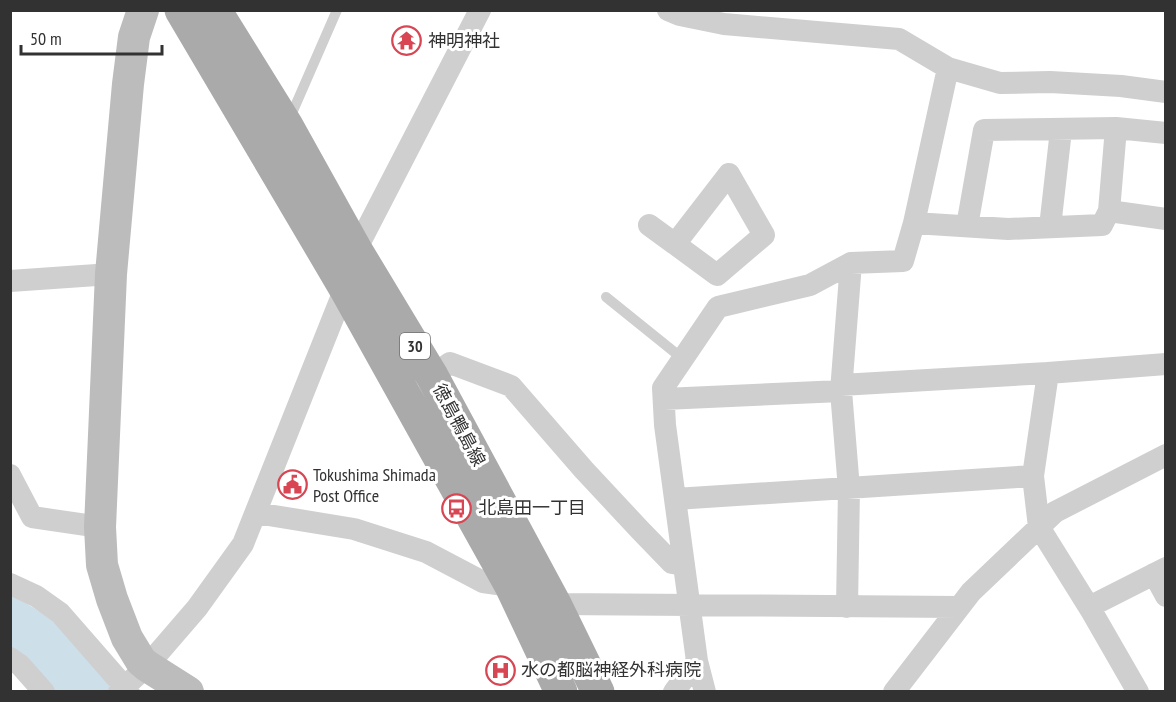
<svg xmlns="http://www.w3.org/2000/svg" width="1176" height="702" font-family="'PT Sans Narrow','Noto Sans JP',sans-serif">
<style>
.water{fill:#cddfe9}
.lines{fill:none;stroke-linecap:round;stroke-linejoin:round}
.lane{stroke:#cfcfcf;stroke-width:10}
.street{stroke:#cfcfcf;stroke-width:22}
.secondary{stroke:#bcbcbc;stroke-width:32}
.primary{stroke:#aaa;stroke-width:33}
.labels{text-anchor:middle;stroke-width:6;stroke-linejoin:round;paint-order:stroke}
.shield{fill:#fff;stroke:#707070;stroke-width:1.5}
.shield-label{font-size:16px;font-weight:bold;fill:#323232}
.poi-label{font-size:18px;fill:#323232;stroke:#fff;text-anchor:start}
.street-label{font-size:18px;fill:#323232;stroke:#fff}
</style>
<rect width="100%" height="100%" fill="#fff"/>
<path class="water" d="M 10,596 L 26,603 L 51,619 L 96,667 L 113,691 L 49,691 L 11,653 Z"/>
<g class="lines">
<path class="lane" d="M 289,120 L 337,10
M 606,297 L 683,359"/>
<path class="street" d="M 668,10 L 680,15 L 724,24 L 899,39 L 948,68 L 1000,83 L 1050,82 L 1121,86 L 1166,92
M 729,174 L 764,235 L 717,275 L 675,244 Z
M 1109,211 L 1116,128
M 914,223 L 948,68
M 649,225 L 675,244
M 967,226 L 984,130 L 1116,128 L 1166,133
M 1050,227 L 1061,130
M 10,281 L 111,274
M 1048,373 L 1166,364
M 432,376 L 450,363 L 511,386 L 584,470 L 640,530 L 672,563 L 684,565
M 841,385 L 1048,373 L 1033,476 L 1039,527 L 1092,612 L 1138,692
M 664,399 L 841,391
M 10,475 L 32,517 L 100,527
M 675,499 L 665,425 L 663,388 L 718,307 L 810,285 L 851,263 L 903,261 L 914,223 L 1008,229 L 1102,225 L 1109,211 L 1166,219
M 256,513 L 354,529 L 426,552 L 483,582 L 511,586 L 555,604 L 959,607
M 1154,574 L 1166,596
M 10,584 L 36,596 L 60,613 L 129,692
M 847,607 L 849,489 L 841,391 L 851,263
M 1089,607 L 1166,568
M 10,658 L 20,665 L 44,692
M 119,692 L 147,666 L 197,608 L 243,544 L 345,288 L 356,250 L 480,10
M 674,692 L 697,661
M 705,692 L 697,661 L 675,499 L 1033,476
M 894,692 L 971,592 L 1055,512 L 1166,455"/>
<path class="secondary" d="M 143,10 L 134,37 L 128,84 L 111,274 L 100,527 L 102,565 L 112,599 L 127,638 L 141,661 L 147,666 L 188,692"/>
<path class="primary" d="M 181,10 L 345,288 L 511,586 L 561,692
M 215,10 L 287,126 L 356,250 L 432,376 L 555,604 L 598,692"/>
</g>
<defs>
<symbol id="temple-ring" viewBox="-11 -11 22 22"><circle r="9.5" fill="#fff" stroke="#d84654" stroke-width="1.5"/><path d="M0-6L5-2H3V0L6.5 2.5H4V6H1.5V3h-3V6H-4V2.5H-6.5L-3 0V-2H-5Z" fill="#d84654"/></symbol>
<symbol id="civic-ring" viewBox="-11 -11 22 22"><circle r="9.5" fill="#fff" stroke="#d84654" stroke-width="1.5"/><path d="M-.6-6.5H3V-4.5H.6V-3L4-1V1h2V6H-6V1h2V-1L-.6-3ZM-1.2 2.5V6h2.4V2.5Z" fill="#d84654"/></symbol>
<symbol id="bus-ring" viewBox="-11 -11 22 22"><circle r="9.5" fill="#fff" stroke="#d84654" stroke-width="1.5"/><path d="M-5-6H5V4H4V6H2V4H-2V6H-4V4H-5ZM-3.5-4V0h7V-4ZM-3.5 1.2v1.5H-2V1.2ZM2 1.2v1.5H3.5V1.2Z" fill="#d84654"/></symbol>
<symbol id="hospital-ring" viewBox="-11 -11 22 22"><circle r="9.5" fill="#fff" stroke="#d84654" stroke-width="1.5"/><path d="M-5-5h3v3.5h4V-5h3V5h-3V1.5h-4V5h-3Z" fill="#d84654"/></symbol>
</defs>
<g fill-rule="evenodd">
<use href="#temple-ring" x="390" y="24" width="33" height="33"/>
<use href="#civic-ring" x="276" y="468" width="33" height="33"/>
<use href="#bus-ring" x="440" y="492" width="33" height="33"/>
<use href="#hospital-ring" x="484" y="654" width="33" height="33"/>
</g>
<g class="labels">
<rect class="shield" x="400" y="333" width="30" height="26" rx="4.5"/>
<g class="shield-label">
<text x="415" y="352">30</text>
</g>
<g class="poi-label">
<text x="428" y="47">神明神社</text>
<text x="313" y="481">Tokushima Shimada<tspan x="313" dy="21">Post Office</tspan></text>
<text x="478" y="514">北島田一丁目</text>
<text x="521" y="676">水の都脳神経外科病院</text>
</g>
<g class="street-label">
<text transform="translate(459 425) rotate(62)" y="6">徳島鴨島線</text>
</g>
</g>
<rect width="1176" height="702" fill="none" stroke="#323232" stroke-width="24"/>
<path d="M21 45v9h141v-9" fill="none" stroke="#323232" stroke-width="3"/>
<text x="30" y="45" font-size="18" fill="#323232" stroke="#ffffff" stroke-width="4.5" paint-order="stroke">50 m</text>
</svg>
